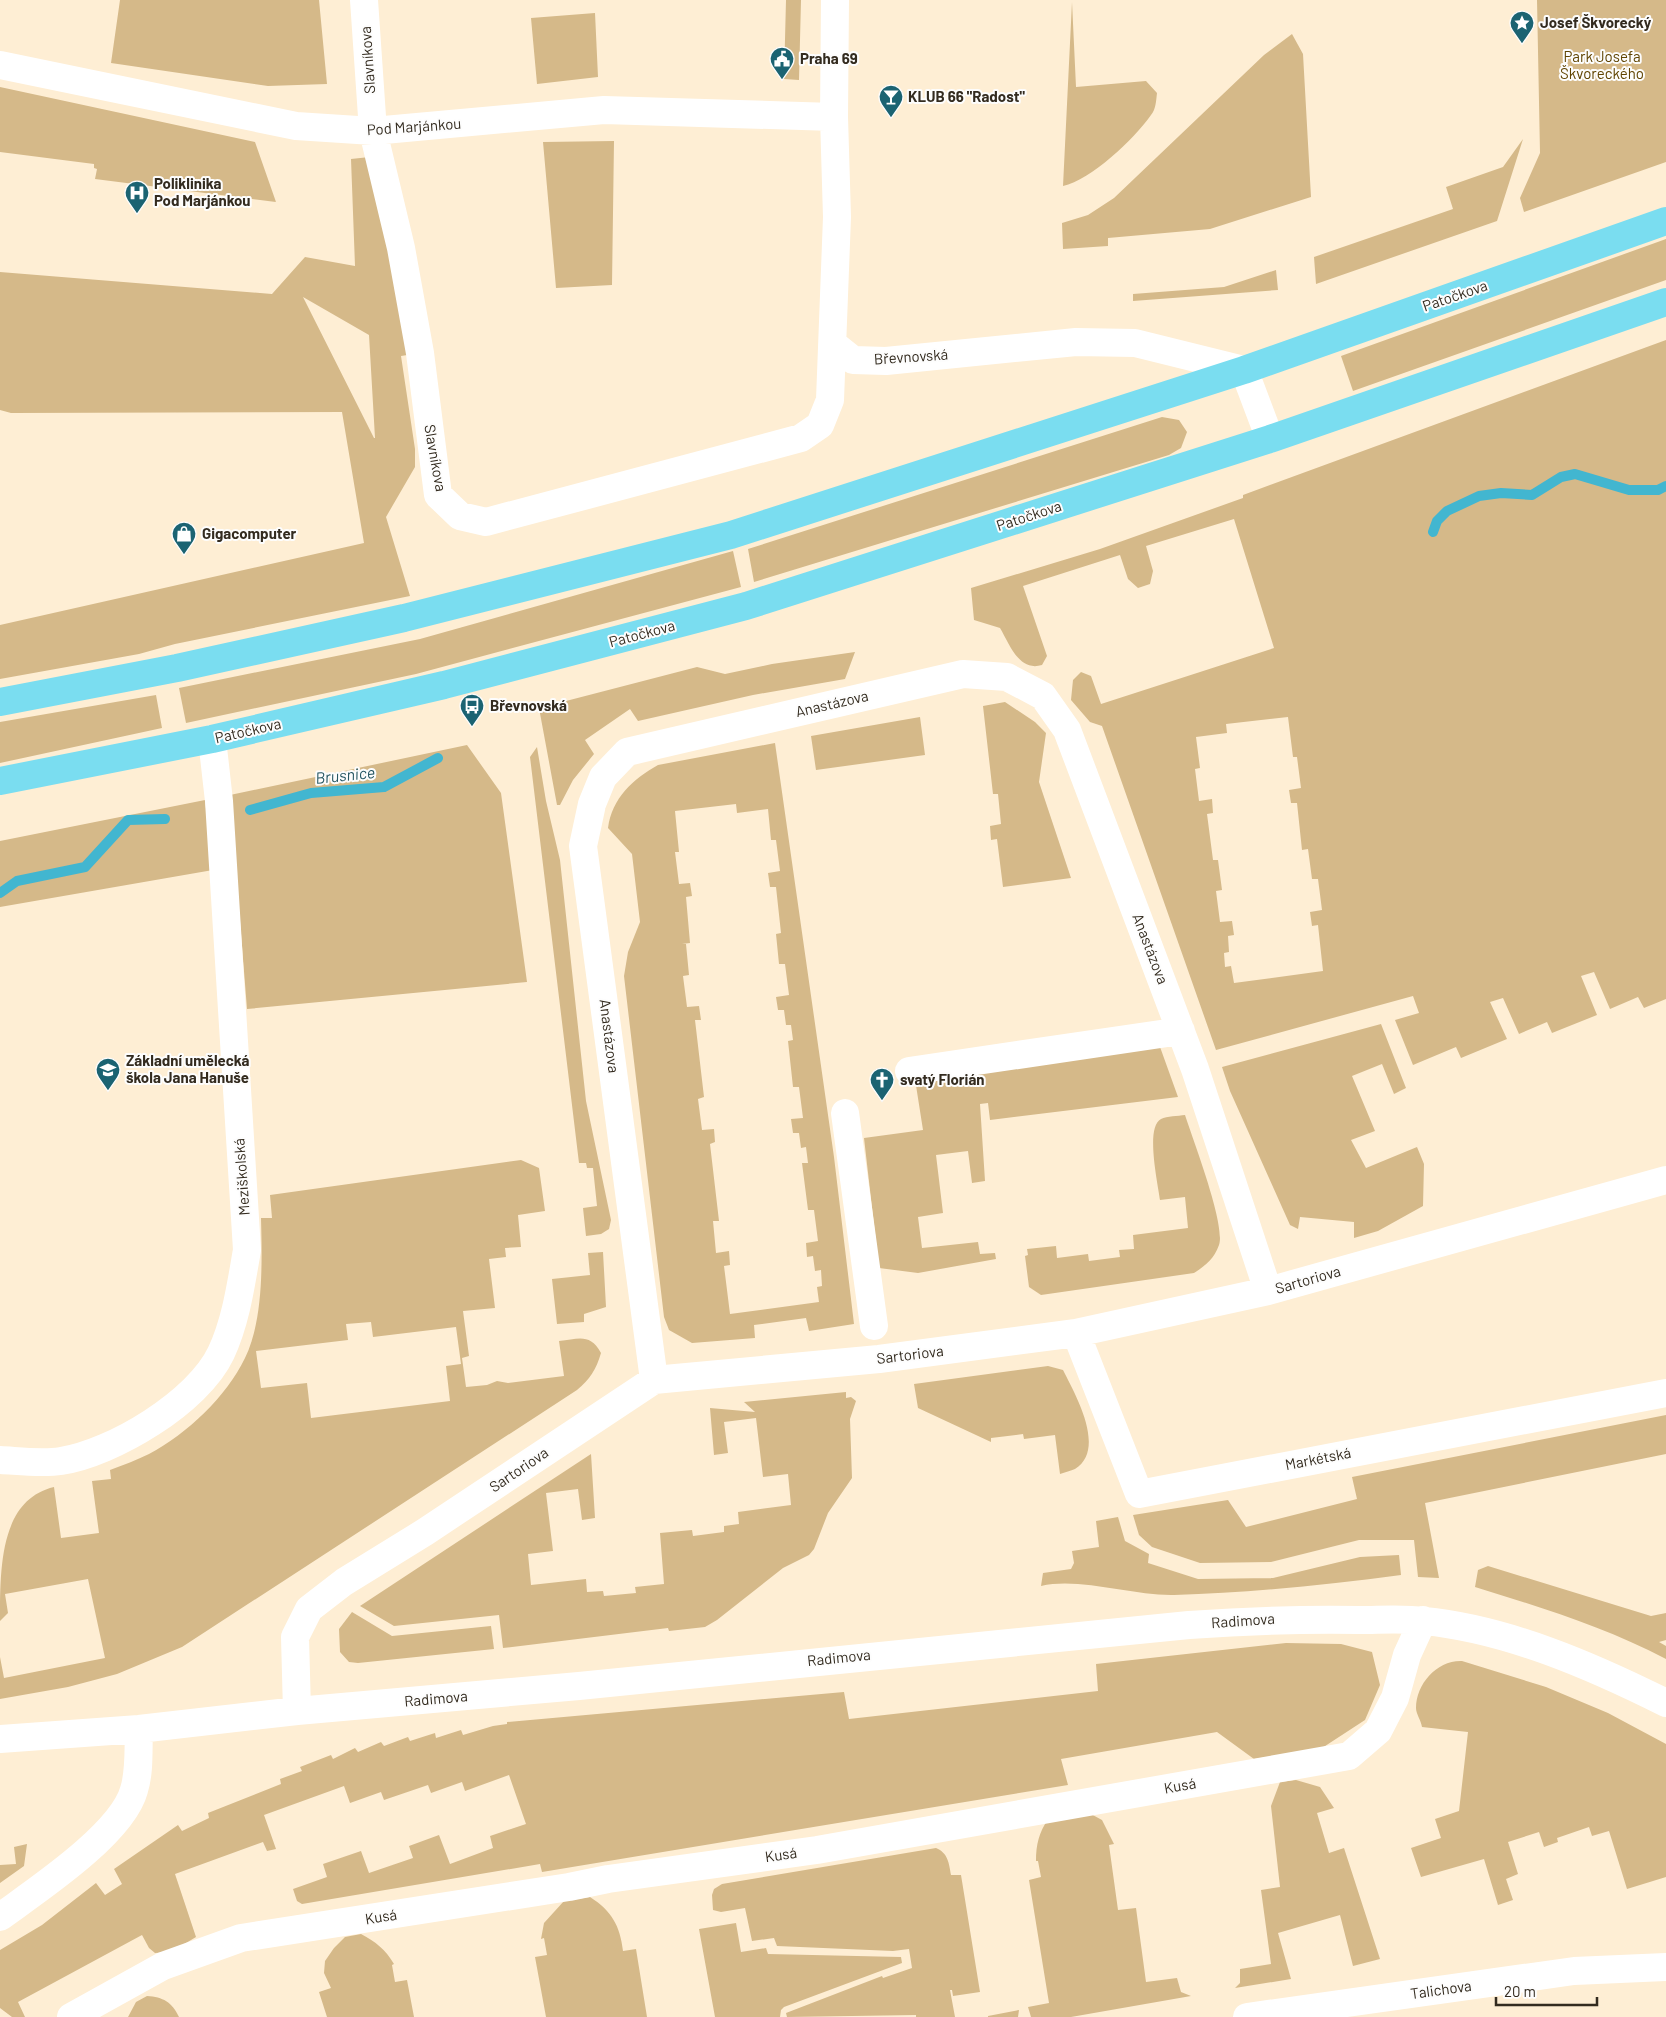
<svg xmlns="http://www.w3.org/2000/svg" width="1666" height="2017" font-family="Barlow,sans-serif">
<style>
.green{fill:#d5b989;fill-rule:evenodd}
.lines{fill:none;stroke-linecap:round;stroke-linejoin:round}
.stream{stroke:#42b6d0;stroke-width:10}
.minor{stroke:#fff;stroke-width:28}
.major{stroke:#7addf0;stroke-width:28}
.labels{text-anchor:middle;stroke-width:4;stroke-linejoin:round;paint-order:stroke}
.poi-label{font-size:15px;font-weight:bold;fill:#332b1f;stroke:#fdfdfd;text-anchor:start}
.park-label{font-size:15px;fill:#604402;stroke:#fdfdfd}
.street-label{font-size:15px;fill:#332b1f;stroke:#fdfdfd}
.water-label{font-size:16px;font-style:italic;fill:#255561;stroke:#fdfdfd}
</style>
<rect width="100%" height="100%" fill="#feeed4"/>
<path class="green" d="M 120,0 L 319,0 L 327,84 L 268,86 L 111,63 Z
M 786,0 L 801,0 L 799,80 L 784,79 Z
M 1537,0 L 1666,0 L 1666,162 L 1524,212 L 1520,198 L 1540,153 Z
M 1072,2 L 1076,87 L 1146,81 L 1157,93 C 1156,101 1156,109 1151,115 C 1134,139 1091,180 1063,186 Z
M 595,13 L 598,77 L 537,84 L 531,18 Z
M 1292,34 L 1303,54 L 1311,197 L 1210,229 L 1108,238 L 1108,246 L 1063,249 L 1062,223 L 1088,215 L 1114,198 L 1264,55 Z
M 0,87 L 255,142 L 276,202 L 95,179 L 97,169 L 94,168 L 94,164 L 0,152 Z
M 1523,139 L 1497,221 L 1316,284 L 1314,257 L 1453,209 L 1446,187 L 1503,167 Z
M 614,141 L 612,285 L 556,288 L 543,142 Z
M 379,156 L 420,353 L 401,356 L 415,449 L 415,467 L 386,517 L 410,596 L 175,644 L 139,654 L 0,679 L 0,625 L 364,543 L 342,412 L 11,413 L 0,410 L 0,272 L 272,294 L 305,257 L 355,266 L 351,159 ZM 303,297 L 369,335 L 375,438 L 374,438 Z
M 1666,239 L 1666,280 L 1353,391 L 1341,356 Z
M 1276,270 L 1278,290 L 1133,301 L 1133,294 L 1224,287 Z
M 1666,340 L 1666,999 L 1644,1008 L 1638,997 L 1610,1009 L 1594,972 L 1581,976 L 1597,1015 L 1552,1033 L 1547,1022 L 1519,1034 L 1503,998 L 1490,1002 L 1507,1039 L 1461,1058 L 1456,1047 L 1413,1065 L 1395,1020 L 1419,1013 L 1413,996 L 1216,1050 L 1102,726 L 1090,722 L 1071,700 L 1073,680 L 1081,672 L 1091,676 L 1101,704 L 1274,648 L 1234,519 L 1146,546 L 1153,571 L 1150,584 L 1138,588 L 1128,579 L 1120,555 L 1023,586 L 1047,656 L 1042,665 C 1019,672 1010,645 1000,628 L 974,620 L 971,588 L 1100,549 L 1243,498 L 1243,495 ZM 1288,717 L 1293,757 L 1297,757 L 1301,788 L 1289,790 L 1291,803 L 1297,803 L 1302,850 L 1308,849 L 1312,879 L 1318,879 L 1322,910 L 1310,912 L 1312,926 L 1318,925 L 1323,971 L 1234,983 L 1231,966 L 1225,967 L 1224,953 L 1229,952 L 1228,936 L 1234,935 L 1232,921 L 1220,922 L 1216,891 L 1222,890 L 1218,860 L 1213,860 L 1207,814 L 1213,813 L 1212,799 L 1199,801 L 1195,769 L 1200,768 L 1196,737 L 1227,733 L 1226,724 Z
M 1162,417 L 1179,420 L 1187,432 L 1181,448 L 1169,455 L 754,582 L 748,549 Z
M 733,551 L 741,587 L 416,674 L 186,723 L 179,688 L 420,639 Z
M 855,652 L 845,679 L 753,695 L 638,721 L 630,709 L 585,740 L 594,754 L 573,780 L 560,805 L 557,805 L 539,708 L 697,667 L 725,674 L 772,664 Z
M 156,695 L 162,728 L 0,763 L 0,722 Z
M 1005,702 L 1035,722 L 1046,733 L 1039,782 L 1071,878 L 1003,887 L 997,839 L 991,840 L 990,826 L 1001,824 L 998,794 L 993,794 L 983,706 Z
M 920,717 L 925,755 L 816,770 L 811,736 Z
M 775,743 L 834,1157 L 854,1324 L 809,1331 L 806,1318 L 754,1325 L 755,1338 L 692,1343 L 669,1330 L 664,1317 L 624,976 L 628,952 L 640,922 L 632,854 L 608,828 C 612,798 633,779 658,765 ZM 736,804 L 737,813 L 768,809 L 771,840 L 776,840 L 780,871 L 768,873 L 770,887 L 776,887 L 781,933 L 776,934 L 779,964 L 785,964 L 789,995 L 776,997 L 778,1010 L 784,1010 L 786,1025 L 791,1025 L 793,1040 L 788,1041 L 793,1087 L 799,1087 L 803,1118 L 791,1119 L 793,1133 L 799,1133 L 801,1148 L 806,1147 L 808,1163 L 802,1163 L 808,1210 L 814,1210 L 818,1241 L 806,1243 L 807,1257 L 813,1256 L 815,1271 L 821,1270 L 822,1286 L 817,1287 L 819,1302 L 730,1314 L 724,1266 L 730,1265 L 729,1251 L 716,1253 L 713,1221 L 719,1221 L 710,1144 L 715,1142 L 714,1129 L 702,1130 L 698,1099 L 704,1097 L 695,1020 L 701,1020 L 699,1006 L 687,1007 L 683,976 L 689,975 L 686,944 L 682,944 L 690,943 L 686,897 L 692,896 L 690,883 L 679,884 L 675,852 L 679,852 L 675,811 Z
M 467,745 L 501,793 L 527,982 L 247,1009 L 230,795 Z
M 537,747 L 546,801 L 560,860 L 586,1101 L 611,1220 L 609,1229 L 601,1234 L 586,1236 L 583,1208 L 597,1206 L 593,1168 L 587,1168 L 586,1163 L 579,1163 L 530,757 Z
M 205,800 L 213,870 L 0,907 L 0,841 Z
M 1381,1024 L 1406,1088 L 1394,1094 L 1382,1064 L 1352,1076 L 1375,1131 L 1351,1140 L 1366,1168 L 1417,1147 L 1424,1164 L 1423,1206 L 1378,1231 L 1354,1238 L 1354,1222 L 1300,1217 L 1298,1229 L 1290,1225 L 1230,1091 L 1222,1067 Z
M 1155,1033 L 1178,1097 L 990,1120 L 988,1103 L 980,1104 L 985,1181 L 972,1183 L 968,1151 L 936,1155 L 943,1213 L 918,1217 L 922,1248 L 978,1242 L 980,1254 L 995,1253 L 996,1259 L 918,1273 L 879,1268 L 864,1138 L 923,1130 L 912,1060 Z
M 1185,1115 C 1193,1140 1226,1225 1219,1245 C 1214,1259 1205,1266 1194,1273 L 1041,1295 L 1029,1287 L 1025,1256 L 1028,1255 L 1027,1249 L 1056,1246 L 1057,1258 L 1088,1254 L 1089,1261 L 1120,1257 L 1119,1250 L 1134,1249 L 1133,1235 L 1188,1228 L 1185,1197 L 1160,1200 C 1158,1184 1145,1127 1161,1119 C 1167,1116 1178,1116 1185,1115 Z
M 521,1160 L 539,1168 L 545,1211 L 518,1215 L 521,1247 L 505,1248 L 506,1257 L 489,1259 L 495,1308 L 463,1311 L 469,1356 L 462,1358 L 466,1387 L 487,1385 L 497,1381 L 508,1383 L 564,1376 L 559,1341 C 579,1339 590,1333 601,1353 C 596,1370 590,1379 577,1390 L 182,1647 L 117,1674 L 68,1687 L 0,1699 L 0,1657 L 4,1678 L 105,1658 L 88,1579 L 5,1594 L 8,1613 L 0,1621 C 0,1567 0,1500 54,1487 L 61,1538 L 99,1533 L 92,1481 L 111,1479 L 110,1470 C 123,1465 137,1460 149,1454 C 188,1433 226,1397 245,1358 C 264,1319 262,1260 261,1218 L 272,1218 L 270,1195 ZM 371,1322 L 373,1337 L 456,1327 L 461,1364 L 446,1366 L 450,1401 L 311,1418 L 307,1383 L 261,1388 L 256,1351 L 348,1340 L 346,1324 Z
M 603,1252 L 606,1307 L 584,1314 L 584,1322 L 557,1324 L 552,1279 L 590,1275 L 588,1253 Z
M 1048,1366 L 1063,1370 C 1075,1394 1107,1449 1075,1469 C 1071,1471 1065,1472 1060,1474 L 1055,1435 L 1024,1439 L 1023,1434 L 991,1438 L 991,1442 L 918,1408 L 914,1384 Z
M 846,1392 L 846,1398 L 851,1397 L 856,1401 L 850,1419 L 852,1478 L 828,1513 L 814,1549 L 809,1555 L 783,1568 L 717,1620 L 705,1627 L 669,1631 L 668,1628 L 503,1648 L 499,1615 L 394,1626 L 360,1606 L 591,1454 L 595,1518 L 582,1520 L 578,1489 L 546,1493 L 553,1551 L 528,1554 L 531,1585 L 586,1579 L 587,1592 L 603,1591 L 604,1596 L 636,1593 L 635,1587 L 664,1584 L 660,1533 L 692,1530 L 693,1536 L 724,1532 L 724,1526 L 739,1524 L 738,1512 L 791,1505 L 788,1474 L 763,1477 L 756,1418 L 724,1422 L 728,1453 L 714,1455 L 710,1408 L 755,1412 L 744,1402 Z
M 1666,1415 L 1666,1454 L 1425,1503 L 1439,1578 L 1418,1577 L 1414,1540 L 1359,1540 L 1271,1562 L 1200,1563 L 1152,1547 L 1139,1535 L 1133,1515 L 1228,1500 L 1246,1527 L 1357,1499 L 1352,1477 Z
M 1118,1517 L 1125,1541 L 1149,1554 L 1148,1563 L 1198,1579 L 1273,1578 L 1360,1557 L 1399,1555 L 1401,1575 C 1326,1585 1249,1593 1174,1595 C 1133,1596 1080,1577 1041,1586 L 1043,1573 L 1071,1569 L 1074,1563 L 1072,1551 L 1099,1547 L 1096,1521 Z
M 1488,1566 L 1651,1616 L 1666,1613 L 1666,1640 L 1659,1642 L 1666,1646 L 1666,1659 C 1605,1627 1540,1607 1475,1587 L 1478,1570 Z
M 352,1612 L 392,1636 L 491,1626 L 494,1649 L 358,1663 L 349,1662 L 340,1652 L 339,1629 Z
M 1286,1643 L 1341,1644 L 1372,1652 L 1380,1685 L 1365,1720 L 1319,1750 L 1254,1759 L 1217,1732 L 1061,1759 L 1068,1785 L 542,1872 L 540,1864 L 302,1904 L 297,1901 L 293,1889 L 327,1877 L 323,1864 L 361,1851 L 369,1873 L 413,1858 L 409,1846 L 439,1835 L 450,1864 L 493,1848 L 490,1836 L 526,1824 L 509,1775 L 465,1791 L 462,1782 L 431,1793 L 428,1785 L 384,1800 L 381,1792 L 350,1803 L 344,1786 L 264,1815 L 276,1849 L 267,1851 L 263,1842 L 175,1874 L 196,1937 L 171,1952 L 155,1953 L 149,1948 L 142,1935 L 18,2002 L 25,2017 L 12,2017 L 0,2008 L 0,1950 L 42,1925 L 96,1883 L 105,1895 L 122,1884 L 114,1869 L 178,1825 L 182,1831 L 209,1818 L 208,1813 L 281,1784 L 280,1779 L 302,1771 L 300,1767 L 331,1755 L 333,1759 L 355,1748 L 358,1752 L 381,1742 L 384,1746 L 408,1737 L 410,1741 L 435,1733 L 436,1738 L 461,1730 L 463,1735 L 493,1726 L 507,1724 L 507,1722 L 844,1692 L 849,1719 L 1098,1691 L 1096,1664 Z
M 1462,1661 L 1546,1687 L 1608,1713 L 1666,1744 L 1666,1877 L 1627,1889 L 1609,1831 L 1592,1836 L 1589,1827 L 1557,1838 L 1558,1842 L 1544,1847 L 1539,1832 L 1508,1842 L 1518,1874 L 1506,1879 L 1513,1900 L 1498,1905 L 1484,1859 L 1421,1877 L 1411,1848 L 1441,1838 L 1435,1819 L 1459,1811 L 1468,1732 L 1422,1727 C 1421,1720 1416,1714 1416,1708 C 1416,1684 1437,1660 1462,1661 Z
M 1296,1780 L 1320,1787 L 1334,1808 L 1317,1813 L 1329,1853 L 1344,1848 L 1380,1959 L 1353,1966 L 1340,1915 L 1278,1933 L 1291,1979 L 1235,1988 L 1240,1983 L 1240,1969 L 1271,1964 L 1261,1890 L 1280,1887 L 1271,1806 L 1280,1782 Z
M 1089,1813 L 1102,1820 L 1114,1844 L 1109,1845 L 1118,1910 L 1136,1908 L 1146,1982 L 1177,1978 L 1181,1992 L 1191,1996 L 1071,2017 L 1031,2017 L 1028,2007 L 1049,2003 L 1029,1880 L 1041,1877 L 1038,1861 L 1036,1861 C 1036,1844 1039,1833 1048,1819 Z
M 27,1844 L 24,1866 L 0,1883 L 0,1865 L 16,1864 L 14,1847 Z
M 936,1848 C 948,1853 949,1863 951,1875 L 961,1875 L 980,1992 L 953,1996 L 952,1990 L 950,1990 L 955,2017 L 916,2017 L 916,2015 L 787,2017 L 786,2013 L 882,1976 L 883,1978 L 912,1968 L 909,1949 L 893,1951 L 777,1946 L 774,1938 L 752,1941 L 745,1908 L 721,1912 L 713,1910 L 712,1895 L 714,1889 L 722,1884 Z
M 590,1897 C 612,1911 620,1926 623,1951 L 636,1949 L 647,2017 L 546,2017 L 535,1957 L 547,1955 L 544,1938 L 541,1939 L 544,1923 L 564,1901 Z
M 736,1923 L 741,1952 L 766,1948 L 768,1954 L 901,1957 L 902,1963 L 784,2007 L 781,2010 L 780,2017 L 715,2017 L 699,1929 Z
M 361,1934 C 376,1942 385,1949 394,1964 L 392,1965 L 395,1982 L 407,1980 L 414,2017 L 327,2017 L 319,1992 L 331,1988 L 324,1973 L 325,1961 L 334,1948 L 345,1937 Z
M 147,1996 C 163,1997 172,2002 179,2017 L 128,2017 L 136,2002 Z
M 1019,2010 L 1018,2017 L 988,2017 L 988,2016 Z"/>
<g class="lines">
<path class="stream" d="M 1433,532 L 1437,521 L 1447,511 L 1479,496 L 1501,493 L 1532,495 L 1561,477 L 1575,474 L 1629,490 L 1658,490 L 1666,486
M 250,810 L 311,793 L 384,787 L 438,758
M 0,893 L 17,881 L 85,867 L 128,820 L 165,819"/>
<path class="minor" d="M 364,0 L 373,131 L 401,248 L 420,353 L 438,495 L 460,516 L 486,522 L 801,438 L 820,425 L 830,400 L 837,217 L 834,117 L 835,0
M 0,65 L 296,126 L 373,131 L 604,110 L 834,117
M 833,344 L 853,360 L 886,361 L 1076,342 L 1135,343 L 1244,370 L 1270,439
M 909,1071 L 1181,1031
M 845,1113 L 874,1326
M 1076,1333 L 1139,1494 L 1666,1393
M 654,1380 L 583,846 L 592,804 L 603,777 L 627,752 L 963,674 L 1007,677 L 1043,696 L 1067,730 L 1195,1069 L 1268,1291
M 0,1460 C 19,1461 42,1464 61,1461 C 113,1453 198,1402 221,1353 C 236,1321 241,1284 247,1250 L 219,801 L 212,739
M 297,1711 L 295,1637 L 309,1609 L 344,1582 L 425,1532 L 654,1380 L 879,1359 L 1076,1333 L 1268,1291 L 1666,1180
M 0,1739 L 139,1729 L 297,1711 L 579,1686 L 1189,1625 C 1246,1621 1302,1619 1359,1620 C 1380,1620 1403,1618 1424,1621 C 1507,1629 1592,1666 1666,1703
M 0,1917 C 37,1890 122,1834 134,1790 C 140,1771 138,1749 139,1729
M 71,2017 L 163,1966 L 241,1938 L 569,1887 L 608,1879 L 817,1850 L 1349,1756 L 1378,1731 L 1395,1698 L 1407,1655 L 1423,1620
M 1247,2017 L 1574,1971 L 1666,1967"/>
<path class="major" d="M 0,702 L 177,668 L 404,618 L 731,535 L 1244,370 L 1666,221
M 0,781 L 212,739 L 444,685 L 746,606 L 1270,439 L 1666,302"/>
</g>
<defs>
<symbol id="sight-pin" viewBox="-11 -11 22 30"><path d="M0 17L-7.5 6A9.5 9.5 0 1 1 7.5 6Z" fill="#1b6372" stroke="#fdfdfd"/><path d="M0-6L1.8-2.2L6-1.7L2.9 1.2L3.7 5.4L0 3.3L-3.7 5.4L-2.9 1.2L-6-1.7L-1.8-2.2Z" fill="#fff"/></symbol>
<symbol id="civic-pin" viewBox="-11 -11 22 30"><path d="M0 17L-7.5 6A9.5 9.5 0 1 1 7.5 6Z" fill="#1b6372" stroke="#fdfdfd"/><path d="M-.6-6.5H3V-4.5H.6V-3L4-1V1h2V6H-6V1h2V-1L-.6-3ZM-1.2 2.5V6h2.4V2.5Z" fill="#fff"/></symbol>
<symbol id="bar-pin" viewBox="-11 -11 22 30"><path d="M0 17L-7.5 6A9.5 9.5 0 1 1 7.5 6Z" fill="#1b6372" stroke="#fdfdfd"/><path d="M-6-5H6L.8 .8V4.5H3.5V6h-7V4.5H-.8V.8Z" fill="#fff"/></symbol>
<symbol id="hospital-pin" viewBox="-11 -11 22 30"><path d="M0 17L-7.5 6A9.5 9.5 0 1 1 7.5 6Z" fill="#1b6372" stroke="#fdfdfd"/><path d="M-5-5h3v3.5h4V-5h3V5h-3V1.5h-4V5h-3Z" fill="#fff"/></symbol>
<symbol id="shop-pin" viewBox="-11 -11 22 30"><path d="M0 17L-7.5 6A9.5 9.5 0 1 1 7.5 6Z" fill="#1b6372" stroke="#fdfdfd"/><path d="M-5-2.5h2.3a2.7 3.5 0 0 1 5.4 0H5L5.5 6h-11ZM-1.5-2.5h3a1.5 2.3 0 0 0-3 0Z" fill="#fff"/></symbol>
<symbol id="bus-pin" viewBox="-11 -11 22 30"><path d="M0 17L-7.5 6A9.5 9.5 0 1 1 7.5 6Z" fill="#1b6372" stroke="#fdfdfd"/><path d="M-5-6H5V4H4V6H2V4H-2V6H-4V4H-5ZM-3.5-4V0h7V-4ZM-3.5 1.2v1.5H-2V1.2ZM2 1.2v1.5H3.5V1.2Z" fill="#fff"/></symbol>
<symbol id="school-pin" viewBox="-11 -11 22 30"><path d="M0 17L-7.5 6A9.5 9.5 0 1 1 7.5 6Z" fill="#1b6372" stroke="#fdfdfd"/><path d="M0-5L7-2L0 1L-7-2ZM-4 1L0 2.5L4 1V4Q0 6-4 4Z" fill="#fff"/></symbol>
<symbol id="church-pin" viewBox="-11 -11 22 30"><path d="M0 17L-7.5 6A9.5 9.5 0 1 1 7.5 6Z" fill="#1b6372" stroke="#fdfdfd"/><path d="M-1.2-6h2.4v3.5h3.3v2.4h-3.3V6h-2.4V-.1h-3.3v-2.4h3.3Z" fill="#fff"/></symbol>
</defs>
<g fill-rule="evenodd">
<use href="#sight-pin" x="1508" y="9" width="28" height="38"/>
<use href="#civic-pin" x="768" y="45" width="28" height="38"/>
<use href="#bar-pin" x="877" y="83" width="28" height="38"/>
<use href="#hospital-pin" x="123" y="179" width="28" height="38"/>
<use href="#shop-pin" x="170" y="520" width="28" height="38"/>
<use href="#bus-pin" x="458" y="692" width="28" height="38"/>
<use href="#school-pin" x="94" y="1056" width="28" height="38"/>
<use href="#church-pin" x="868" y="1066" width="28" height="38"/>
</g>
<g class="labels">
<g class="poi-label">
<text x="1540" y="28">Josef Škvorecký</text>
<text x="800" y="64">Praha 69</text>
<text x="908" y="102">KLUB 66 "Radost"</text>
<text x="154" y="189">Poliklinika<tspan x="154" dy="17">Pod Marjánkou</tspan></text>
<text x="202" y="539">Gigacomputer</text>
<text x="490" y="711">Břevnovská</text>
<text x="126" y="1066">Základní umělecká<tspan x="126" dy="17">škola Jana Hanuše</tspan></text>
<text x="900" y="1085">svatý Florián</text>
</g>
<g class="park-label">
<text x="1602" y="62">Park Josefa<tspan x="1602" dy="17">Škvoreckého</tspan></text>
</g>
<g class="street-label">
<text transform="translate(368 60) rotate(-94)" y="5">Slavníkova</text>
<text transform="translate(414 127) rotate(-4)" y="5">Pod Marjánkou</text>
<text transform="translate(1455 296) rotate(-19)" y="5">Patočkova</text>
<text transform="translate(911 357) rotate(-4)" y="5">Břevnovská</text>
<text transform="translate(435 458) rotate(80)" y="5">Slavníkova</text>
<text transform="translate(1029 516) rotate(-18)" y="5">Patočkova</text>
<text transform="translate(642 634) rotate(-15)" y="5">Patočkova</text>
<text transform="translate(832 704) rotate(-13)" y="5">Anastázova</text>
<text transform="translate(248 731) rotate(-13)" y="5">Patočkova</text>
<text transform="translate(1150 949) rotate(69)" y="5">Anastázova</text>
<text transform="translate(609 1036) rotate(83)" y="5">Anastázova</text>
<text transform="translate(242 1177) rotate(-94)" y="5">Meziškolská</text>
<text transform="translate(1308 1280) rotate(-16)" y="5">Sartoriova</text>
<text transform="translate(910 1355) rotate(-7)" y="5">Sartoriova</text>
<text transform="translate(1318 1459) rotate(-11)" y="5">Markétská</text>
<text transform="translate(519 1470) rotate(-34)" y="5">Sartoriova</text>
<text transform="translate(1243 1621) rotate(-4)" y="5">Radimova</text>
<text transform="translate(839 1658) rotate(-6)" y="5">Radimova</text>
<text transform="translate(436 1699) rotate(-5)" y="5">Radimova</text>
<text transform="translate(1180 1786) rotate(-10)" y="5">Kusá</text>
<text transform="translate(781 1855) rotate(-8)" y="5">Kusá</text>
<text transform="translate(381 1917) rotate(-9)" y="5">Kusá</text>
<text transform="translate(1441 1990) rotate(-8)" y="5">Talichova</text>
</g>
<g class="water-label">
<text transform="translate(345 775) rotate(-6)" y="6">Brusnice</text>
</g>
</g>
<path d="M1496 1997v8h101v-8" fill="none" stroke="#332b1f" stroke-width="2.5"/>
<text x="1504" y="1997" font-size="15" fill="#332b1f" stroke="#fdfdfd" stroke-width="4" paint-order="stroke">20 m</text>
</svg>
